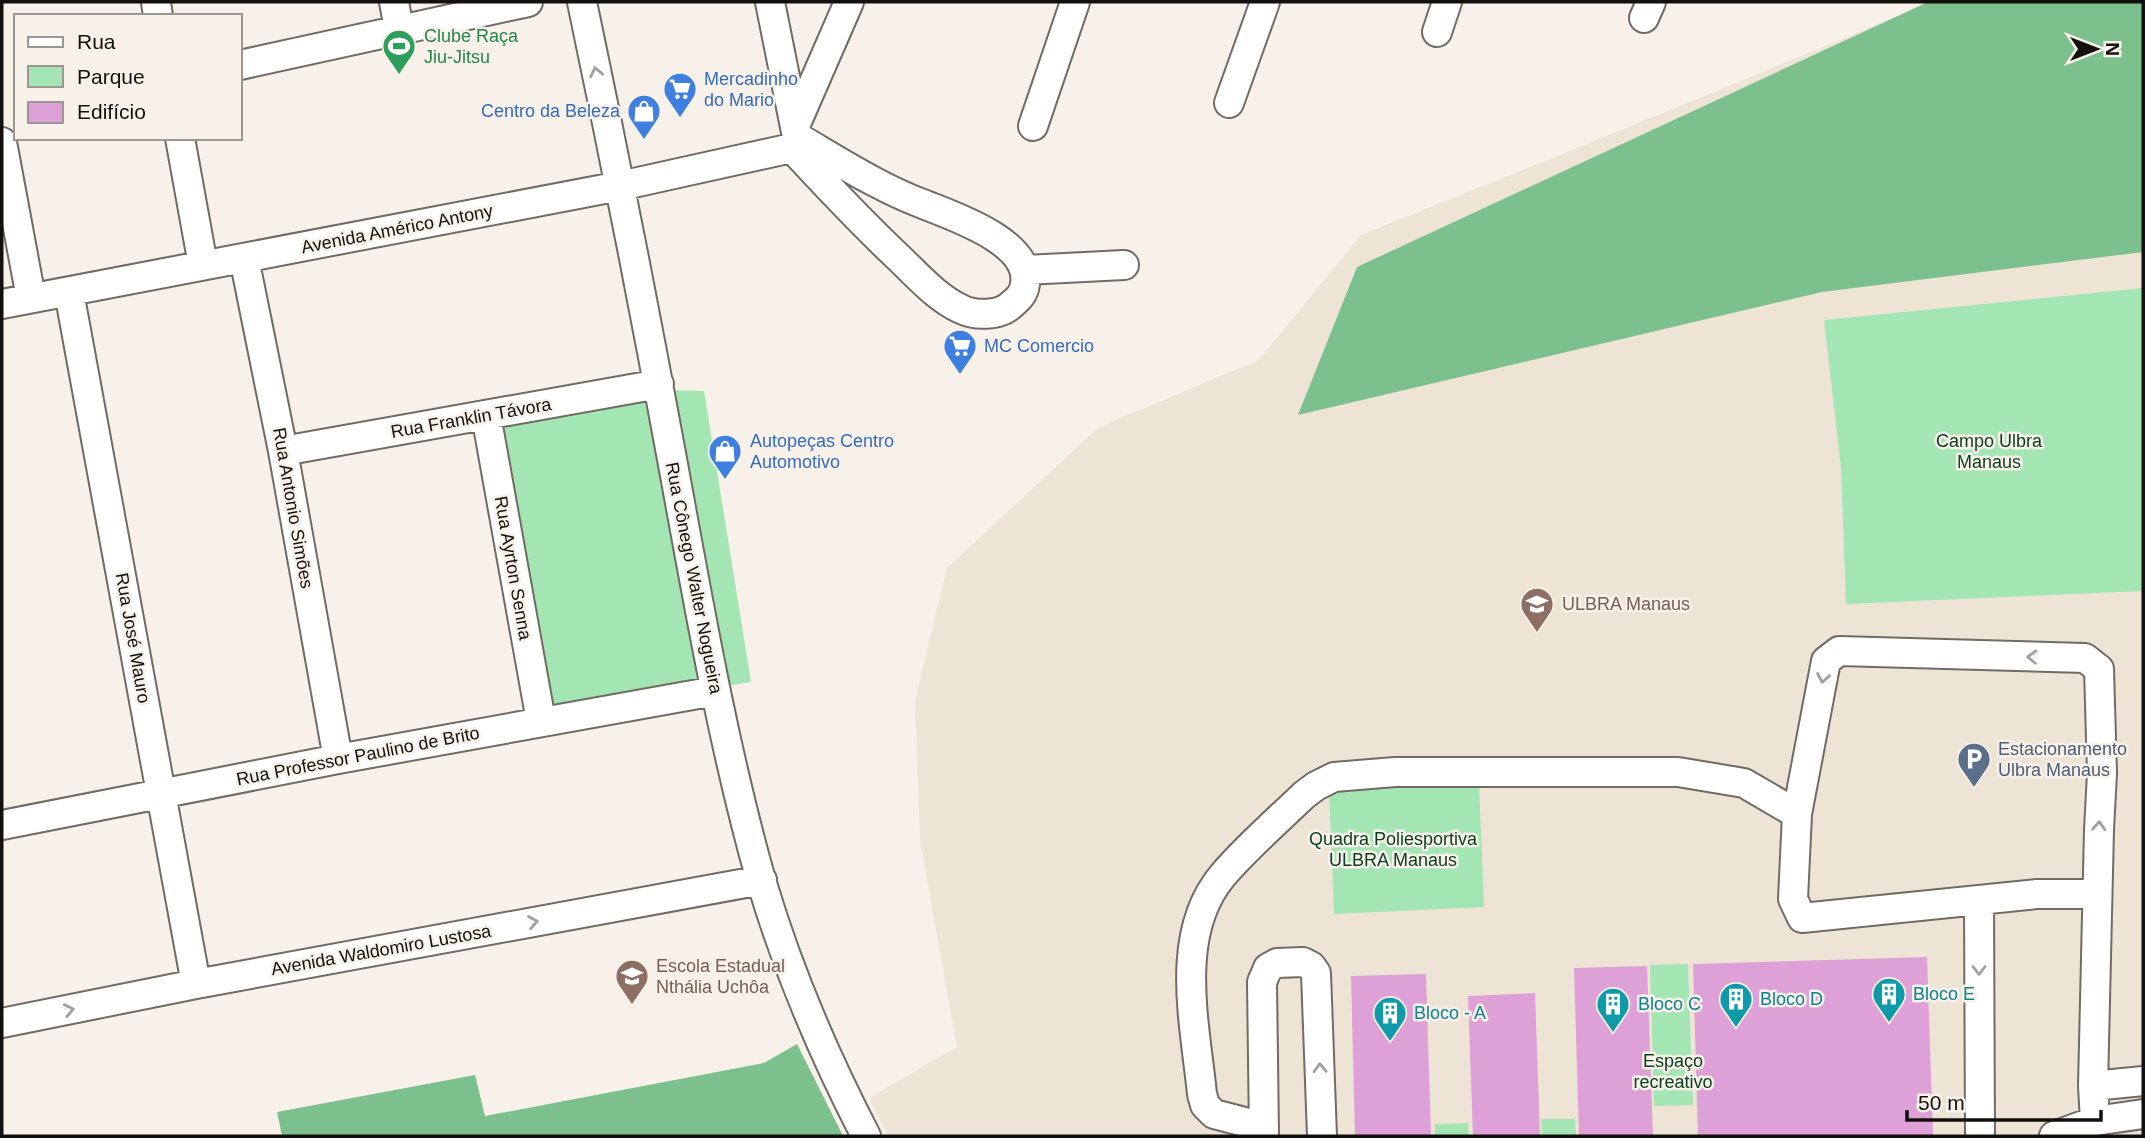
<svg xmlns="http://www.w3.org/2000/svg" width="2145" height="1138" font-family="Arial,sans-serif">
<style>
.built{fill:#eee4d5}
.green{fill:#a3e5b3}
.forest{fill:#7bc08d}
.building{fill:#dda0d7}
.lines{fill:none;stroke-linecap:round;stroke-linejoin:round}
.minor-casing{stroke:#706b64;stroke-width:32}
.minor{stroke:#fff;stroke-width:28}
.oneway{stroke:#a1a09f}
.labels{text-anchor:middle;stroke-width:5;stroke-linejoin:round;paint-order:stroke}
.leisure-label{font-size:18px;fill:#27864d;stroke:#f7f1e9;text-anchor:start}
.shop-label{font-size:18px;fill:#366cbe;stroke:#f7f1e9;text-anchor:start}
.street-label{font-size:18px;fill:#13110e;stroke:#f7f1e9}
.park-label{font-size:18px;fill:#083e1e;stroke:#f7f1e9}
.education-label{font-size:18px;fill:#785e54;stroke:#f7f1e9;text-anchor:start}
.service-label{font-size:18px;fill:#4e5e75;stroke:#f7f1e9;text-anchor:start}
.culture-label{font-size:18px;fill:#0d838f;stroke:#f7f1e9;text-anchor:start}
</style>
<rect width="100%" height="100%" fill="#f7f1e9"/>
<path class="built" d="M 1931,2 L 2143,2 L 2143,1136 L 888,1136 L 869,1098 L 957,1047 L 920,840 L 915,701 L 947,568 L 1099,427 L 1259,360 L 1361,235 L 1683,105 Z"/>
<path class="green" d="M 2143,288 L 2143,591 L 1846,604 L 1841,468 L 1824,320 Z
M 669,390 L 704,391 L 751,682 L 546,716 L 495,419 Z
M 1479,782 L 1484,907 L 1334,914 L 1329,790 Z
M 1688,964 L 1693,1105 L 1654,1106 L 1650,965 Z
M 1541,1119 L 1575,1119 L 1576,1136 L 1542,1136 Z
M 1468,1123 L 1469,1136 L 1435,1136 L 1435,1124 Z"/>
<path class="forest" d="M 1928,2 L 2143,2 L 2143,252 L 1822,292 L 1298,415 L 1357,267 Z
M 797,1044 L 843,1136 L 282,1136 L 277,1112 L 475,1075 L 485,1116 L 764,1063 Z"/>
<path class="building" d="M 1927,957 L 1933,1136 L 1698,1136 L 1693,964 Z
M 1647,966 L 1653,1136 L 1579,1136 L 1574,968 Z
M 1426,974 L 1431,1136 L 1355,1136 L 1351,976 Z
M 1535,993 L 1540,1136 L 1473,1136 L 1468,996 Z"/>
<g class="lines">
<defs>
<path id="minor" d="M 156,2 L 158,16
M 394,2 L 399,29
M 582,2 C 614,154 644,306 672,459 C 698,600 722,742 761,880 C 787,968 824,1055 866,1136
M 770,2 L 797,137 L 796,143 L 792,148
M 1644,18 L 1651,2
M 1437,32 L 1447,2
M 240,65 L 528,2
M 1229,103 L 1265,2
M 795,126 L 849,2
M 1033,126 L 1075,2
M 180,138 L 203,265
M 2,142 L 31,298
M 792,148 C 827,186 862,223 899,258 C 918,276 937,298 961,309 C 975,316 999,316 1011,305 C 1018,299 1024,294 1025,284 C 1032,242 953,216 923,204 C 907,198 890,190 875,182 C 848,168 823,152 797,137
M 244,258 L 283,451 L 338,759
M 1025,270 L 1124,265
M 69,292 L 196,984
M 2,304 L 620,186 L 792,148
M 486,415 L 541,721
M 283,451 L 659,384
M 2,825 L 338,759 L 715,691
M 1979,902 L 1980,1136
M 2,1023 L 196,984 L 762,880
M 2093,1086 L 2143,1081
M 2095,1121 L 2093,1086 L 2099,830 L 2102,773 L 2099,669 L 2085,658 L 1839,651 L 1826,661 L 1797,814 L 1793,899 L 1802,918 L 2037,894 L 2097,894
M 1264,1127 L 1214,1114 L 1205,1105 L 1202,1094 C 1195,1023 1173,934 1223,875 C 1247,847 1277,821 1304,795 L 1316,786 L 1334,777 L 1395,772 L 1678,772 L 1744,783 L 1797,814
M 1264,1136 L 1262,982 L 1268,968 L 1277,963 L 1303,962 L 1311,966 L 1316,973 L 1322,1136
M 2054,1136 L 2095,1121 L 2143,1114"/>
</defs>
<use href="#minor" class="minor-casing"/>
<use href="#minor" class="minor"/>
</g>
<defs><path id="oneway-chevron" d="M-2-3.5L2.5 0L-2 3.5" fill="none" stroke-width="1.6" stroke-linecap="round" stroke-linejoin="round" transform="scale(1.75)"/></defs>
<g class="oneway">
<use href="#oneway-chevron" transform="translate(596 72) rotate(-102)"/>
<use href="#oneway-chevron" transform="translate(2032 657) rotate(-178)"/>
<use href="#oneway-chevron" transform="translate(1823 678) rotate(100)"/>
<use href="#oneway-chevron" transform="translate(2099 826) rotate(-87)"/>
<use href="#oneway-chevron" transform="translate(533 922) rotate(-10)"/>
<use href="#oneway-chevron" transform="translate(1979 970) rotate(90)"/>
<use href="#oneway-chevron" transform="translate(69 1010) rotate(-12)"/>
<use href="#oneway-chevron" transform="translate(1320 1068) rotate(-92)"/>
</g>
<defs>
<symbol id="stadium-pin" viewBox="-11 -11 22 30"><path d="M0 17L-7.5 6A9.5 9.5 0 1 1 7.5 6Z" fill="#2e9e5b" stroke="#f7f1e9"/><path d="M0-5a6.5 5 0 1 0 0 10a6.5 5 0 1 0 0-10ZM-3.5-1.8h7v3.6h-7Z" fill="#fff"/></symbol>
<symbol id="supermarket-pin" viewBox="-11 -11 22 30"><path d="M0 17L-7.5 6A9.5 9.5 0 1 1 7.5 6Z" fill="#3f7fe0" stroke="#f7f1e9"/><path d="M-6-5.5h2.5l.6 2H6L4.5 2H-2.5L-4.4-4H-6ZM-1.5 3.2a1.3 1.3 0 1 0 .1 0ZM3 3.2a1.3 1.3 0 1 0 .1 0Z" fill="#fff"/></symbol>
<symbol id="shop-pin" viewBox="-11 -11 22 30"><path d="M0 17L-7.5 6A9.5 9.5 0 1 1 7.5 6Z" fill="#3f7fe0" stroke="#f7f1e9"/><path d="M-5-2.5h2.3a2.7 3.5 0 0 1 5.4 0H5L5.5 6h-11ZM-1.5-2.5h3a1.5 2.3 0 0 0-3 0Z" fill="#fff"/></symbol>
<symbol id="university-pin" viewBox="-11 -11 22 30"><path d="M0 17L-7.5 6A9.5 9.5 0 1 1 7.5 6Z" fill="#8d6e63" stroke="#f7f1e9"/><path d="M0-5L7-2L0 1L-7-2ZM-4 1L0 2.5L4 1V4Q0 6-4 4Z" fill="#fff"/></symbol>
<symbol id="parking-pin" viewBox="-11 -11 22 30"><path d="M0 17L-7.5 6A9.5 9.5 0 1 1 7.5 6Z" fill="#5c6f8a" stroke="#f7f1e9"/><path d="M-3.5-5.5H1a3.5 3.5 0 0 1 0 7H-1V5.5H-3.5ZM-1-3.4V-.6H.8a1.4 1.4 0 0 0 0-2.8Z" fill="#fff"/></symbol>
<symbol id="school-pin" viewBox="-11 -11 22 30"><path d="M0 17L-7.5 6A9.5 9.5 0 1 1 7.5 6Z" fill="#8d6e63" stroke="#f7f1e9"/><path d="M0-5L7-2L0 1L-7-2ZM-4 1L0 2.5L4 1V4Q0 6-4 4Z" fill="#fff"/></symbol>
<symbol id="building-pin" viewBox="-11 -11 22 30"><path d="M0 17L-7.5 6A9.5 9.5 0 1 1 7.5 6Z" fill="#0f9aa8" stroke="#f7f1e9"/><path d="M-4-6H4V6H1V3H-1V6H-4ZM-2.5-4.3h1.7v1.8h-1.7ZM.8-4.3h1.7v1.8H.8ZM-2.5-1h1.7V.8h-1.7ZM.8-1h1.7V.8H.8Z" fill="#fff"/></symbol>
</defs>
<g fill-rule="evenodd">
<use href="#stadium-pin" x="380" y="27" width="38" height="52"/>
<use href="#supermarket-pin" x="661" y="70" width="38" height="52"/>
<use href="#shop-pin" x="625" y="92" width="38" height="52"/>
<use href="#supermarket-pin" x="941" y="327" width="38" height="52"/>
<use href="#shop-pin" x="706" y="432" width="38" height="52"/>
<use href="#university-pin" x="1518" y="585" width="38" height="52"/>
<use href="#parking-pin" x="1955" y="740" width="38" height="52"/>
<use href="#school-pin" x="613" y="957" width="38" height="52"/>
<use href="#building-pin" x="1870" y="975" width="38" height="52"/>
<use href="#building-pin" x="1717" y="980" width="38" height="52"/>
<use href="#building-pin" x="1594" y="985" width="38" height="52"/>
<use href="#building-pin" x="1371" y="994" width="38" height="52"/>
</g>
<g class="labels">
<g class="leisure-label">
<text x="424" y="42">Clube Raça<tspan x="424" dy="21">Jiu-Jitsu</tspan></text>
</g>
<g class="shop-label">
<text x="704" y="85">Mercadinho<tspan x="704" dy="21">do Mario</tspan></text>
<text x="620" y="117" text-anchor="end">Centro da Beleza</text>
<text x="984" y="352">MC Comercio</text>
<text x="750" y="447">Autopeças Centro<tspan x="750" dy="21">Automotivo</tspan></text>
</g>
<g class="street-label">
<text transform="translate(397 229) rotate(-11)" y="6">Avenida Américo Antony</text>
<text transform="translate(471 418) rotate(-10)" y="6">Rua Franklin Távora</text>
<text transform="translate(293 508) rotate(80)" y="6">Rua Antonio Simões</text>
<text transform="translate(513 568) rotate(80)" y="6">Rua Ayrton Senna</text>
<text transform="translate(694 578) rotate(79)" y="6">Rua Cônego Walter Nogueira</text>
<text transform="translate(133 638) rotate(80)" y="6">Rua José Mauro</text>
<text transform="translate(358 756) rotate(-11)" y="6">Rua Professor Paulino de Brito</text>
<text transform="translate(381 950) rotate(-10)" y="6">Avenida Waldomiro Lustosa</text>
</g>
<g class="park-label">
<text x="1989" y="447">Campo Ulbra<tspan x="1989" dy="21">Manaus</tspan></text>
<text x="1393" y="845">Quadra Poliesportiva<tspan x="1393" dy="21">ULBRA Manaus</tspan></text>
<text x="1673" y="1067">Espaço<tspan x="1673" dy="21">recreativo</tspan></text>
</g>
<g class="education-label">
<text x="1562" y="610">ULBRA Manaus</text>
<text x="656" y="972">Escola Estadual<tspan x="656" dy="21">Nthália Uchôa</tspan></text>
</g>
<g class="service-label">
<text x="1998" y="755">Estacionamento<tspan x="1998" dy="21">Ulbra Manaus</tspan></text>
</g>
<g class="culture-label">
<text x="1913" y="1000">Bloco E</text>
<text x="1760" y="1005">Bloco D</text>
<text x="1638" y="1010">Bloco C</text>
<text x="1414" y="1019">Bloco - A</text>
</g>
</g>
<rect width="2145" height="1138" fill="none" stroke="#13110e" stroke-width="7"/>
<rect x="14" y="14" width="228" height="126" fill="#f7f1e9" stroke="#9c9791" stroke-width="2"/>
<rect x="28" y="37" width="35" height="10" fill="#ffffff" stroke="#9c9791" stroke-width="2"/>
<text x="77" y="49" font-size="21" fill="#13110e">Rua</text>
<rect x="28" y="66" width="35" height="21" fill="#a3e5b3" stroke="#9c9791" stroke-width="2"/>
<text x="77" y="84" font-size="21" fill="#13110e">Parque</text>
<rect x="28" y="102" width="35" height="21" fill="#dda0d7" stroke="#9c9791" stroke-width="2"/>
<text x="77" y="119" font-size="21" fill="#13110e">Edifício</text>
<g transform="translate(2096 49) rotate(90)" stroke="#f7f1e9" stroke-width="5" paint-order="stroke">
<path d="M0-5L12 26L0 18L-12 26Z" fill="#13110e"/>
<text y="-10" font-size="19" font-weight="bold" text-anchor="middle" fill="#13110e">N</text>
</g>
<path d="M1907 1110v10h194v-10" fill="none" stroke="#13110e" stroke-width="3.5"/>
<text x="1918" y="1110" font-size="21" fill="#13110e" stroke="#f7f1e9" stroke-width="5" paint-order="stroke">50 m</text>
</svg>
